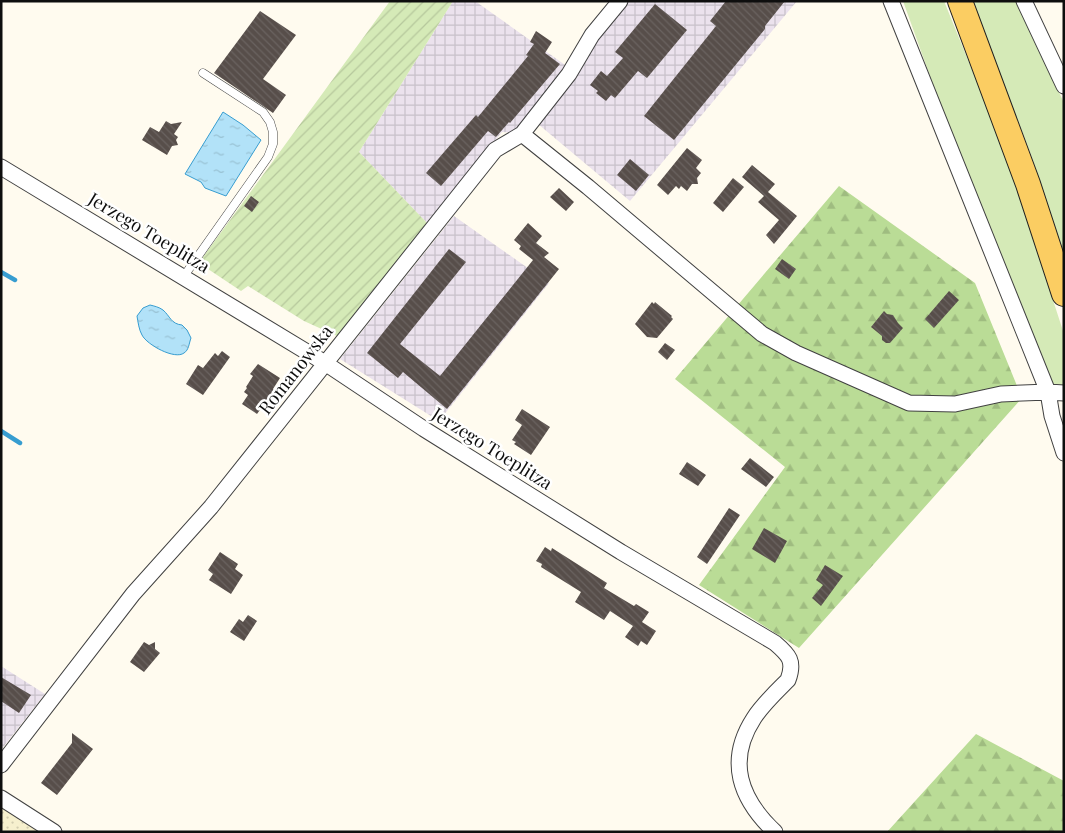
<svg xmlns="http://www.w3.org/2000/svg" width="1065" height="833" font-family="'Playfair Display',serif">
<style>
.industrial{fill:url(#industrial-grid)}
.farmland{fill:url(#farmland-dots)}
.grass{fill:#d5eab7}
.forest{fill:url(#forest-firs)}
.garden{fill:url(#garden-furrows)}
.water{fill:url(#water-ripples);stroke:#379dd0}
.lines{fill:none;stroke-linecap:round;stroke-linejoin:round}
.stream{stroke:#379dd0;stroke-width:4.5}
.building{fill:url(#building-back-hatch)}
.service-casing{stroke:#414141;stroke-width:9}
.minor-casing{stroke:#414141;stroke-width:17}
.primary-casing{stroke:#1f1f1f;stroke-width:26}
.service{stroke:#fff;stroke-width:8}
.minor{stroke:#fff;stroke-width:15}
.primary{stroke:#fbcd62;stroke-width:24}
.labels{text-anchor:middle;stroke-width:5;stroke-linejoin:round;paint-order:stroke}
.street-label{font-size:18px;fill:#0e0e0e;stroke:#fff}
</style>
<defs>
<pattern id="industrial-grid" width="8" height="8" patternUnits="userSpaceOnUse" patternTransform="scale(1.25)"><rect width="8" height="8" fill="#ebe2ed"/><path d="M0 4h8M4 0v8" fill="none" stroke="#c8c1ca"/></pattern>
<pattern id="farmland-dots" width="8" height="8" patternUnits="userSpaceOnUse" patternTransform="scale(1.25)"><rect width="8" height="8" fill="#f6f0ce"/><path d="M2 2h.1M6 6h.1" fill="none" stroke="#d2cdb0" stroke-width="1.8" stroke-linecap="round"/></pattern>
<pattern id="forest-firs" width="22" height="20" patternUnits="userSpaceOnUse" patternTransform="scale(1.25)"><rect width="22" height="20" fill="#badc96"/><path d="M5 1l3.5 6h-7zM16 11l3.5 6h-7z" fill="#9fbc80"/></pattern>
<pattern id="garden-furrows" width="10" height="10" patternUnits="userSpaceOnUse" patternTransform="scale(1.25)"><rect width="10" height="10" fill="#d5eab7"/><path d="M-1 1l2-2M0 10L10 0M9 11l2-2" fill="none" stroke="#b6c89c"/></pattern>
<pattern id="water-ripples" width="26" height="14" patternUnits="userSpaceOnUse" patternTransform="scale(1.25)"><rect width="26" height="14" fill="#b2e2f8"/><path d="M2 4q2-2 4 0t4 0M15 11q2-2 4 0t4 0" fill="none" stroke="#98c1d3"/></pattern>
<pattern id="building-back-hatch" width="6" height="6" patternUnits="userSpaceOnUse" patternTransform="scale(1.25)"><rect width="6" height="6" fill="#574e4a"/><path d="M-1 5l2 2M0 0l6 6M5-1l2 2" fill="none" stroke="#6a6360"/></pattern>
</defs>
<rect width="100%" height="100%" fill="#fffbef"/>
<path class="industrial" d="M 453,1 L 475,1 L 568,67 L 515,133 L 502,132 L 427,223 L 359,152 Z
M 629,1 L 797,1 L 630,201 L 538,124 L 585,57 Z
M 454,216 L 549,283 L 439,421 L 340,359 Z
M 1,666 L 45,694 L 1,750 Z"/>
<path class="farmland" d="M 1,805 L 43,832 L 1,832 Z"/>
<path class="grass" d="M 903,1 L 944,1 L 1003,146 L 1064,334 L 1064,385 L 1053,385 L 945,118 Z
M 972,1 L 1017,1 L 1064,103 L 1064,253 L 1031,155 Z"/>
<path class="forest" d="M 839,186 L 975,283 L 1022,398 L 799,648 L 699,585 L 785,467 L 675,379 Z
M 976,734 L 1064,781 L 1064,832 L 887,832 Z"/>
<path class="garden" d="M 390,1 L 453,1 L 359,152 L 427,223 L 337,336 L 304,321 L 248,286 L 241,291 L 202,265 L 203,257 Z"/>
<path class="water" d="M 223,112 L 243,125 L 261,140 L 226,196 L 205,188 L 201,182 L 185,174 Z
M 150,305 C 154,306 159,307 163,310 C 170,316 171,324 182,325 L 187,330 L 191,338 C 189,343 189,350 184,353 C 175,360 147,345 142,335 C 139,330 138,322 137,316 L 143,308 Z"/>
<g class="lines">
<path class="stream" d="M 1,272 L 15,280
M 1,431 L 20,443"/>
</g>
<path class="building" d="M 726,1 L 785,1 L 765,26 L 765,29 L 674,140 L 644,116 L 716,26 L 710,21 Z
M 655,4 L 687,30 L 647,78 L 638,71 L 615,98 L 611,95 L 606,101 L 596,93 L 598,91 L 590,85 L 601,71 L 607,76 L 623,58 L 615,52 Z
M 260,11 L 296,35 L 263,79 L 286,95 L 273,113 L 214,73 Z
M 536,31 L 552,42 L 545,53 L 560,64 L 510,123 L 509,122 L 496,137 L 488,131 L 441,186 L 426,173 L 476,115 L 478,117 L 528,56 L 526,55 L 534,44 L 530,42 Z
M 166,121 L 171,124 L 182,122 L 174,134 L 178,137 L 176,140 L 178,145 L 172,146 L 167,155 L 142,140 L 150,127 L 159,132 Z
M 687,148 L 702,160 L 696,168 L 701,173 L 697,178 L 698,184 L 692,184 L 687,191 L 681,186 L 679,189 L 676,186 L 668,195 L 657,185 Z
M 630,159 L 649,175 L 636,191 L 617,175 Z
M 752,165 L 775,184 L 768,192 L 797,216 L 774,244 L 766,235 L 779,220 L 758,202 L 764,196 L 742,177 Z
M 733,178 L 744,187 L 723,212 L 713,203 Z
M 559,188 L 574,202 L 566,211 L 550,197 Z
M 251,196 L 259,202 L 252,212 L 244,206 Z
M 528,223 L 542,236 L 536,243 L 549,253 L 544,257 L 559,269 L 447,409 L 403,372 L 398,378 L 367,353 L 449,249 L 466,262 L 400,344 L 440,376 L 533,260 L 519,249 L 521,246 L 514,240 Z
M 782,259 L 796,269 L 789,279 L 775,269 Z
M 949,291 L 959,300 L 934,328 L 925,319 Z
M 652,302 L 654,304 L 655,302 L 672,316 L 671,317 L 673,319 L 657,338 L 647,337 L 635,324 Z
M 884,311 L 887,314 L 893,315 L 898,323 L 903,328 L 890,343 L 886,343 L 882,340 L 882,336 L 871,327 Z
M 665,343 L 675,350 L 667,360 L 658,352 Z
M 222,351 L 230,357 L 203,395 L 186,384 L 198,365 L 203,368 L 215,353 L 218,356 Z
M 258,364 L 280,378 L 273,389 L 274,390 L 257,414 L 242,404 L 248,395 L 244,392 L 247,388 L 246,387 L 253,376 L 250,374 Z
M 522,409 L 550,427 L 531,455 L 514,444 L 516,442 L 512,440 L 522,425 L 515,420 Z
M 750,458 L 774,477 L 766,487 L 741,469 Z
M 687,462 L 706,475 L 698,486 L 679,474 Z
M 729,508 L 740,515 L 707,564 L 697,557 Z
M 764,528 L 787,541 L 775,563 L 752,549 Z
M 545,547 L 551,551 L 552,548 L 607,583 L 604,588 L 634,606 L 636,604 L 649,612 L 642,622 L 656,631 L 647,645 L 641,641 L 638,646 L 625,637 L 633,626 L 610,611 L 604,620 L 575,602 L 581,592 L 541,567 L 542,564 L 536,561 Z
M 220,552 L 238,564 L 235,569 L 243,575 L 231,594 L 209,580 L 213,574 L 208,570 Z
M 825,565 L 843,576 L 821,606 L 812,598 L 823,585 L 816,580 Z
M 248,615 L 257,621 L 244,641 L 230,632 L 239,619 L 243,622 Z
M 144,642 L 149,645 L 155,642 L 155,649 L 160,653 L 144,672 L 130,662 Z
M 1,677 L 31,695 L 19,713 L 1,701 Z
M 72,733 L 93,749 L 57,795 L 41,783 L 72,743 Z"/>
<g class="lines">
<defs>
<path id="service" d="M 184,276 L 268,157 L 273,144 L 273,132 L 270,122 L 263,112 L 203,73"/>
<path id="minor" d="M 891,1 L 1048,392 L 1052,416 L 1064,453
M 1024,1 L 1064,86
M 522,134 L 588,187 L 762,334 L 796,353 L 909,403 L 955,404 L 1001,394 L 1048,392 L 1064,393
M 1,167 L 325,363 L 424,429 L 621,552 L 775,643 C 789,655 795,661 788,680 C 776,692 763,704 754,718 C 726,761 740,799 775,832
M 1,765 L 133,594 L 211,507 L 495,150 L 522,134 L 569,74 L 592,35 L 620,1
M 1,798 L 54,832"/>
<path id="primary" d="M 960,1 L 1028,184 L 1064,294"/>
</defs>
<use href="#service" class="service-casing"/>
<use href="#minor" class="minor-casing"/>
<use href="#primary" class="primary-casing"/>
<use href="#service" class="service"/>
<use href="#minor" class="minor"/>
<use href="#primary" class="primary"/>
</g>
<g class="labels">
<g class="street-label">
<text transform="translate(149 233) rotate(31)" y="6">Jerzego Toeplitza</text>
<text transform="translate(296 370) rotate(-52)" y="6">Romanowska</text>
<text transform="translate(492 449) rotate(32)" y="6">Jerzego Toeplitza</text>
</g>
</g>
<rect width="1065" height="833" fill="none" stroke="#0e0e0e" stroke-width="5"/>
</svg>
